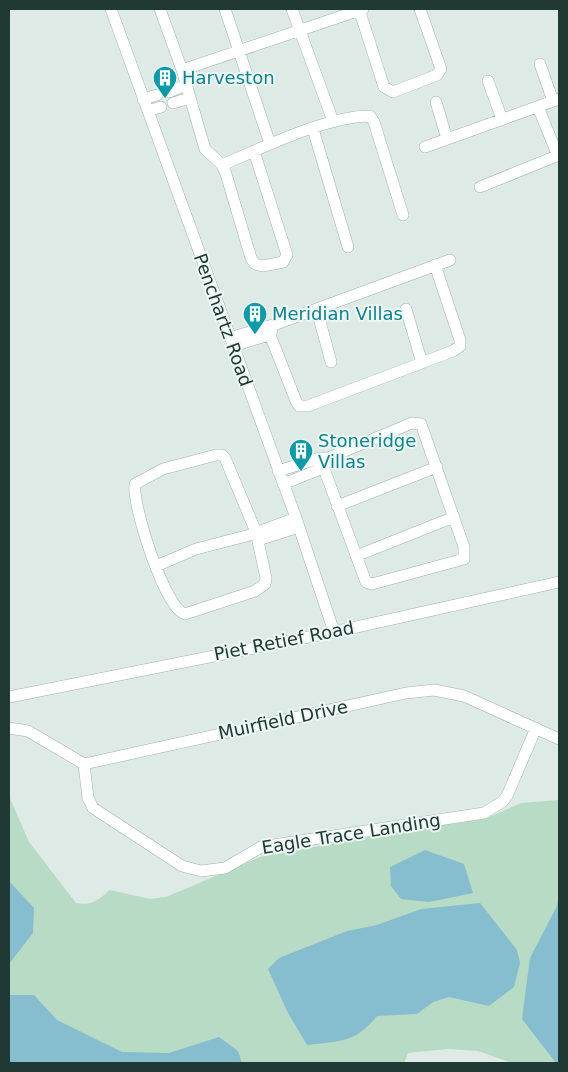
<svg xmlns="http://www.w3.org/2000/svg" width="568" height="1072" font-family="'DejaVu Sans',sans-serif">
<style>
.green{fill:#b7dbc4}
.water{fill:#86bdcf}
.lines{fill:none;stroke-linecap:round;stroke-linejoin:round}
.minor-casing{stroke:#a1b1ad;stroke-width:12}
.minor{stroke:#fff;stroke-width:11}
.labels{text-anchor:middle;stroke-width:4;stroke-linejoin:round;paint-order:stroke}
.culture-label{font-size:18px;fill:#0d838f;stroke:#eef6f3;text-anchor:start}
.street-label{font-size:18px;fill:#203935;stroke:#eef6f3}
</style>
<rect width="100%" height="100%" fill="#deeae6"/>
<path class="green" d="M 9,796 L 29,842 L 76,903 C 92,906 98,900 110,890 L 150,899 L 166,897 L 260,857 L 369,837 L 485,819 L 521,803 L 559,800 L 559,1063 L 512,1063 L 478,1051 L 448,1049 L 408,1053 L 404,1063 L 9,1063 Z"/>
<path class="water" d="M 425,850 L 464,864 L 473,893 L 429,902 L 401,899 L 391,886 L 390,867 Z
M 9,881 L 34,908 L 33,933 L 9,964 Z
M 559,894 L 559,1063 L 556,1063 L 522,1019 L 530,958 L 557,906 Z
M 480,903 L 517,950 L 520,963 L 514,987 L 489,1006 L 449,997 L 433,1002 L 417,1014 L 377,1016 C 356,1043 339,1041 307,1045 L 288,1013 L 268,969 L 279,958 L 347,931 L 377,925 L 421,909 Z
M 9,995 L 34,995 L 57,1020 L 122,1052 L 169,1053 L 219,1037 L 238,1051 L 242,1063 L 9,1063 Z"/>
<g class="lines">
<defs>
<path id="minor" d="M 111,9 L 296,518 L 334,632
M 160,9 L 182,70 L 205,149 L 222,165 L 226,174 L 251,258 L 255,264 L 263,266 L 283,262 L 287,255 L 254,151
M 225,9 L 270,144
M 292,9 L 333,121
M 359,9 L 384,87 L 393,92 L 437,75 L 441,69 L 420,9
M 540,64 L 553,101
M 182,70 L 363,9
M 488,81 L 502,119
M 169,92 L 186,85
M 143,99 L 157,95
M 436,102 L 447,139
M 173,103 L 190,98
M 538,107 L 558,156
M 148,111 L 161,107
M 313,129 L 348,247
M 425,147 L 559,99
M 222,165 C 262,148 327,116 370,116 L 374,122 L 403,215
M 480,187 L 559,155
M 406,309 L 422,363
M 317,310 L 331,362
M 267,327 L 296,401 L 299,406 L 308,406 L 453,351 L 460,346 L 460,340 L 435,265
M 230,338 L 276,324 L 450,260
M 233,346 L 269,335 L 272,330
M 216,455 L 222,455 L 225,458 L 256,532 L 266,578 L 265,584 L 255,591 L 185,614 C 165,609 132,505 135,484 L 163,469 Z
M 278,471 L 320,458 L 328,458 L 412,423 L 421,424 L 464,547 L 464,559 L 372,584 L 366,582 L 320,458
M 283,484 L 323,468 L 326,462
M 337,506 L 437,467
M 258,540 L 299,527
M 356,556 L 454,517
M 156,566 L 196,549 L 250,535 L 296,518
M 9,697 L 334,632 L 559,582
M 9,728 L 28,731 L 84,764 L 406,693 L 434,690 L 464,696 L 559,739
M 84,764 L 88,798 L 93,808 L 182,866 L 201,871 L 225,868 L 261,847 L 484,813 L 502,802 L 507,796 L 536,728"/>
</defs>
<use href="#minor" class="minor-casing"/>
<use href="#minor" class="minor"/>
</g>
<defs>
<symbol id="building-pin" viewBox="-11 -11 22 30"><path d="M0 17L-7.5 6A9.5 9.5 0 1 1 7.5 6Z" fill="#0f9aa8" stroke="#eef6f3"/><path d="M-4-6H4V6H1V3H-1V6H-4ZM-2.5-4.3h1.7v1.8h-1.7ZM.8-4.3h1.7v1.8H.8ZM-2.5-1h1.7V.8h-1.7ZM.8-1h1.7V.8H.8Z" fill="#fff"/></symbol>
</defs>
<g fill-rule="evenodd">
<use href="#building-pin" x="151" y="64" width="28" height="38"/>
<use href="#building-pin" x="241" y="300" width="28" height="38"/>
<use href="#building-pin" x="287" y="437" width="28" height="38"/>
</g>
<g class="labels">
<g class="culture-label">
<text x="182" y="84">Harveston</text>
<text x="272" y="320">Meridian Villas</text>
<text x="318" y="447">Stoneridge<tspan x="318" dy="21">Villas</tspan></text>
</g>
<g class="street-label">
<text transform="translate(223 320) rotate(70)" y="6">Penchartz Road</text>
<text transform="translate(284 641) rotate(-11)" y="6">Piet Retief Road</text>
<text transform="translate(283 720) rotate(-12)" y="6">Muirfield Drive</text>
<text transform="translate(351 834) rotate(-9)" y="6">Eagle Trace Landing</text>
</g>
</g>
<rect width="568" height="1072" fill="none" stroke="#203935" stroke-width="20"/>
</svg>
